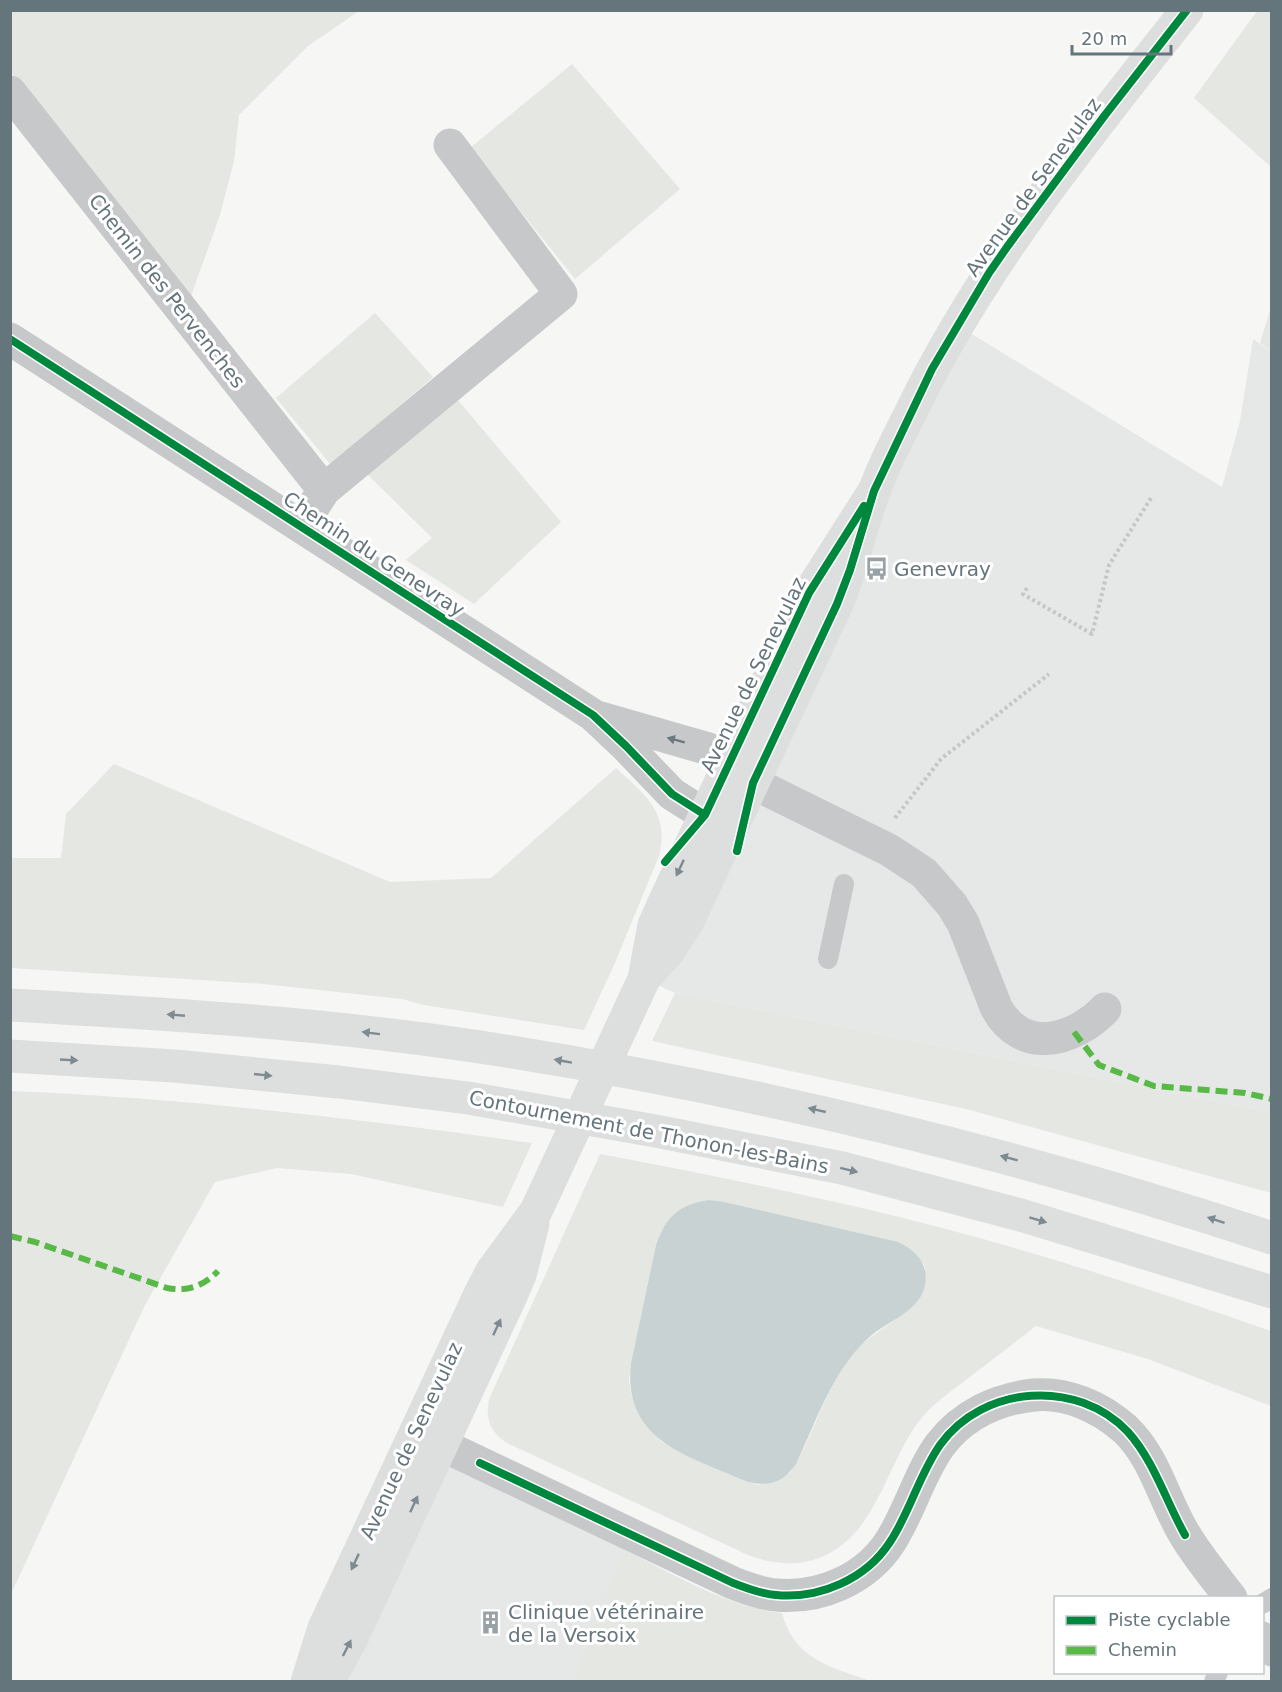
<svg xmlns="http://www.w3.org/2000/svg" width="1282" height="1692" font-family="'DejaVu Sans',sans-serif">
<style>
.built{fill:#e6e7e7}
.green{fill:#e5e7e3;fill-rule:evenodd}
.water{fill:#c8d2d3}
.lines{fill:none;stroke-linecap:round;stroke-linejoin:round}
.path{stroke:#c5c6c7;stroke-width:4;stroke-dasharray:3 3;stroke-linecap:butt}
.service{stroke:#c7c8c9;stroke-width:20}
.minor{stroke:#c7c8c9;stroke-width:33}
.secondary{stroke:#dddede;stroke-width:33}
.trunk{stroke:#dddede;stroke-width:33}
.quiet{stroke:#58b947;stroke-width:6;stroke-dasharray:12 6;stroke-linecap:butt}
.cycleway-casing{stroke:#fff;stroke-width:11}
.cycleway{stroke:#00873e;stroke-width:8}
.oneway{fill:#6a7980}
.oneway2{fill:#7d8a90}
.labels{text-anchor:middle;stroke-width:6;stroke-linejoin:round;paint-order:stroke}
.street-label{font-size:20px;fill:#65757c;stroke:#fff}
.poi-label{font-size:20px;fill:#65757c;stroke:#fff;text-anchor:start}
</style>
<rect width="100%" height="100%" fill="#f6f6f5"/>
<path class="built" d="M 957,325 L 1222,487 L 1240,421 L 1253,339 L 1271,352 L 1271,1112 L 675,993 L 644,979 Z
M 430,1440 L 631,1534 L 572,1681 L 318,1682 Z"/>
<path class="green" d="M 10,11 L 359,11 L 308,46 L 239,115 L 234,161 L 220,215 L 191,296 L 11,72 Z
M 1257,11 L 1271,11 L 1271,167 L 1194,98 Z
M 572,64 L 680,189 L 575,279 L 470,148 Z
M 1271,307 L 1271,352 L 1260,343 Z
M 375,313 L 433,377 L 331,465 L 276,398 Z
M 457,399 L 561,522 L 474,604 L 406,560 L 432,538 L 367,474 Z
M 114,764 L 390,882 L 491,878 L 616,768 C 645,795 670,812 659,856 L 614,965 L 584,1030 L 424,1005 L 402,999 L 264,984 L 11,968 L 11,858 L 61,858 L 66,814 Z
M 675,993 L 1271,1112 L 1271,1193 L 966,1109 L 652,1041 Z
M 11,1091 C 185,1098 359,1119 532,1143 L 503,1207 L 351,1174 L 277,1168 L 215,1182 L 145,1305 L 11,1594 Z
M 600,1154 C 716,1176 832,1199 946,1229 C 1056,1258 1164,1294 1271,1331 L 1271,1406 L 1148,1359 L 1036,1326 C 1014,1343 992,1360 971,1376 C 953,1390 933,1403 919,1421 C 885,1466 877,1536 819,1558 C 794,1567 772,1564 748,1555 L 507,1443 C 490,1432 484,1417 490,1397 ZM 710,1200 L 924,1264 C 933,1312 877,1323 852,1355 C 824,1390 814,1436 790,1473 L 759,1485 L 748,1482 L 661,1441 L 632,1397 L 629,1380 L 631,1363 L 656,1245 C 666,1216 680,1204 710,1200 Z
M 624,1550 C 675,1574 726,1607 782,1613 C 795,1660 829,1666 870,1681 L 572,1681 Z"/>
<path class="water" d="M 709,1200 L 724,1202 L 898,1242 C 917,1250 931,1267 924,1289 C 917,1311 890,1321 873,1334 C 834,1366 817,1420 796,1464 C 784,1482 769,1487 748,1482 C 690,1456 622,1442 631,1363 L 656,1245 C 666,1216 680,1204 709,1200 Z"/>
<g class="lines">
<path class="path" d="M 1027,588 L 1023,594 L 1092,634 L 1109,565 L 1151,498
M 895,818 L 941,759 L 1049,674"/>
<path class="service" d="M 828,959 L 844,884
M 1262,1604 L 1272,1598
M 1214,1682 L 1218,1672"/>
<path class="minor" d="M 10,92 L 324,490 L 301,526
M 10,339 L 593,715 L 626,746 L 672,794 L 705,815
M 324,490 L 561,294 L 450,145
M 601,718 L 709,749 L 731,759
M 753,783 L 889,850 L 924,873 L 952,905 L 963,923 L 996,1007 C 1021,1055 1073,1042 1105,1009
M 442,1445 L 733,1583 C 747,1588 761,1594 776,1595 C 820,1599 866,1579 890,1542 C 910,1511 919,1474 940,1445 C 963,1415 997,1399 1034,1395 C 1067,1392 1100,1407 1125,1429 C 1155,1457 1164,1501 1185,1535 C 1198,1557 1215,1577 1231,1598
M 1262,1638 L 1272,1650"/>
<path class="secondary" d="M 645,977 L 668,952 L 688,921 L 837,604 C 852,568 860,529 874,492 C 883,466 897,439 910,414 C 981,266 1086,138 1187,10
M 307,1682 L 324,1628 L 480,1294 L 492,1271 L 536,1211 L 644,979 L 654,925 L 661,909 L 809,593 L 874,491
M 328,1682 L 351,1640 L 511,1296 L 520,1275 L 533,1224"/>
<path class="trunk" d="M 10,1005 C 172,1014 334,1024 493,1049 C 759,1091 1016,1153 1272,1238
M 10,1056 L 175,1066 L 339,1082 L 468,1098 L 661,1132 L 842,1168 L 1024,1216 L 1272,1292"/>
<path class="quiet" d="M 1074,1032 L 1099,1065 L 1154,1086 L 1245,1093 L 1272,1099
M 10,1236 L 35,1242 L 167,1288 C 187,1292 204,1286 218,1271"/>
<defs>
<path id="cycleway" d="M 10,339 L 593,715 L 626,746 L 672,794 L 705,815
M 737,851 L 753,783 L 837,604 L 850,570 L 874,491 L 932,369 L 989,273 L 1007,247 L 1105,115 L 1187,10
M 665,862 L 705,815 L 809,593 L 864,506
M 480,1463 L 733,1583 C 747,1588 761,1594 776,1595 C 820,1599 866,1579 890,1542 C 910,1512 919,1475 940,1445 C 983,1385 1077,1378 1128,1432 C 1154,1461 1166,1501 1185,1535"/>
</defs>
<use href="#cycleway" class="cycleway-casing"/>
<use href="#cycleway" class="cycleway"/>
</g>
<defs><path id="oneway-solid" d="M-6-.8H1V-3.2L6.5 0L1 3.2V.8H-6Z" transform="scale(1.5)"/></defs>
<use class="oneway" href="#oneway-solid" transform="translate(676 740) rotate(-165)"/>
<g class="oneway2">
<use href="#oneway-solid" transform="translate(680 868) rotate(115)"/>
<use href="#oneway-solid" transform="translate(176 1015) rotate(-175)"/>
<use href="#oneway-solid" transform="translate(371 1033) rotate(-173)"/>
<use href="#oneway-solid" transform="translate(69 1060) rotate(3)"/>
<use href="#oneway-solid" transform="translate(563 1061) rotate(-170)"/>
<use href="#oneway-solid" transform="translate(263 1075) rotate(6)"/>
<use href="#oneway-solid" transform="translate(817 1110) rotate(-167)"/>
<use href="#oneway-solid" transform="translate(1009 1158) rotate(-165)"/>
<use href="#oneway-solid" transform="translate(849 1170) rotate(14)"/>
<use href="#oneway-solid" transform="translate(1038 1220) rotate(17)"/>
<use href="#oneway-solid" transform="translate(1216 1220) rotate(-162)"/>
<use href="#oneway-solid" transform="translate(497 1327) rotate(-65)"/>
<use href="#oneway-solid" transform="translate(414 1504) rotate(-65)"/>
<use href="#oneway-solid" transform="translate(355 1562) rotate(115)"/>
<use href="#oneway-solid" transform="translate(347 1648) rotate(-63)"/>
</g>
<defs>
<symbol id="bus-bare" viewBox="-9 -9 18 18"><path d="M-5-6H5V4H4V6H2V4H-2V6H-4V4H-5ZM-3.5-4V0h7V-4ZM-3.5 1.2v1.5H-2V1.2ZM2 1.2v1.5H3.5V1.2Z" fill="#98a2a6" stroke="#fff" stroke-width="2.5" paint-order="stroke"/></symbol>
<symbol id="building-bare" viewBox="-9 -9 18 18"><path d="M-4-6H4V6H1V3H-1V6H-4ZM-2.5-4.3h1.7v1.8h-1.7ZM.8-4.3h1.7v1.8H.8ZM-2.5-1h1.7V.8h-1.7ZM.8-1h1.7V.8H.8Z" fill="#98a2a6" stroke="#fff" stroke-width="2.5" paint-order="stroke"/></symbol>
</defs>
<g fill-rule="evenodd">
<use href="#bus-bare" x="860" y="552" width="33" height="33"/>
<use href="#building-bare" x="474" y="1606" width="33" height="33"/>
</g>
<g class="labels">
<g class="street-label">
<text transform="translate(1033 187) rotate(-54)" y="7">Avenue de Senevulaz</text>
<text transform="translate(167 291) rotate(52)" y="7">Chemin des Pervenches</text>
<text transform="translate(374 554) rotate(33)" y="7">Chemin du Genevray</text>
<text transform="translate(753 675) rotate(-64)" y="7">Avenue de Senevulaz</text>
<text transform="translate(649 1132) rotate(11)" y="7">Contournement de Thonon-les-Bains</text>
<text transform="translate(411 1441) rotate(-65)" y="7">Avenue de Senevulaz</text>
</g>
<g class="poi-label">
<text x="894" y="576">Genevray</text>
<text x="508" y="1619">Clinique vétérinaire<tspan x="508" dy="23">de la Versoix</tspan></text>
</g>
</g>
<rect width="1282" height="1692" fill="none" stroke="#65757c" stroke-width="24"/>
<rect x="1054" y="1596" width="210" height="78" fill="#ffffff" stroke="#c1c8cb" stroke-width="1.5"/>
<rect x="1066" y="1616" width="30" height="9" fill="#00873e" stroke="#c1c8cb" stroke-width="1.5"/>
<text x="1108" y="1626" font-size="18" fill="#65757c">Piste cyclable</text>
<rect x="1066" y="1646" width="30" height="9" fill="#58b947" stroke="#c1c8cb" stroke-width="1.5"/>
<text x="1108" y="1656" font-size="18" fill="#65757c">Chemin</text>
<path d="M1072 45v9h99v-9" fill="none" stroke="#65757c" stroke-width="3"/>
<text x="1081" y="45" font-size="18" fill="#65757c" stroke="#ffffff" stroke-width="4.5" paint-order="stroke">20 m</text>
</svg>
